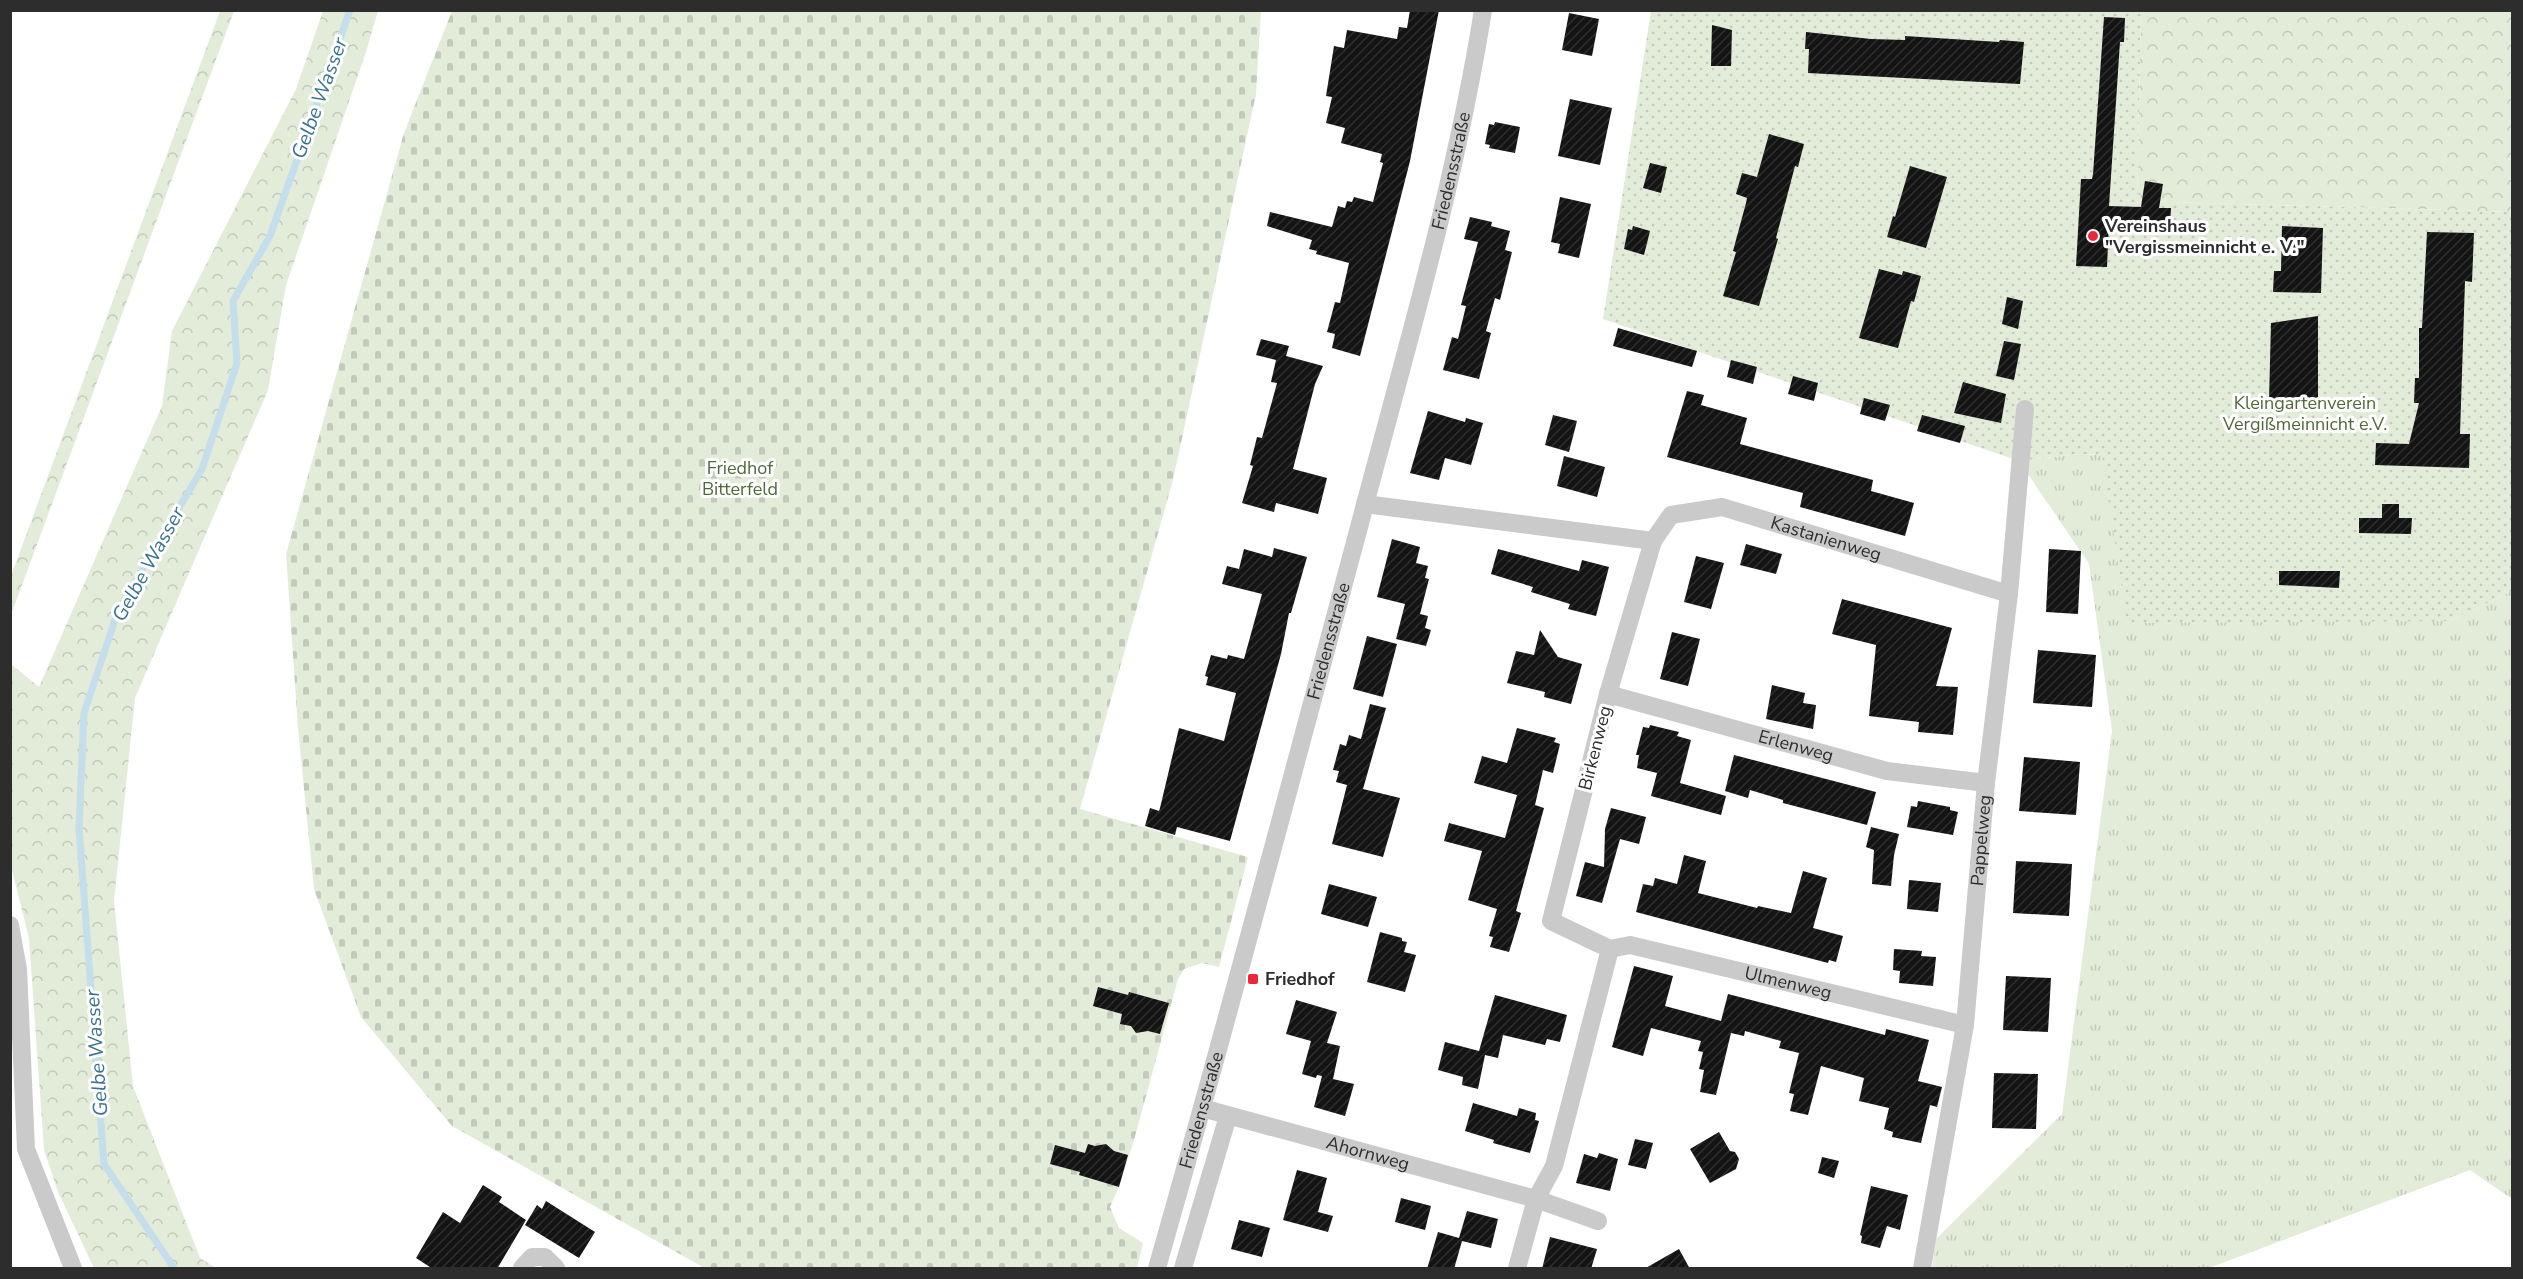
<svg xmlns="http://www.w3.org/2000/svg" width="2523" height="1279" font-family="'Nunito Sans',sans-serif">
<style>
.grass{fill:url(#grass-tufts)}
.forest{fill:url(#forest-crowns)}
.cemetery{fill:url(#cemetery-stones)}
.garden{fill:url(#garden-dots)}
.lines{fill:none;stroke-linecap:round;stroke-linejoin:round}
.stream{stroke:#c4deec;stroke-width:7}
.building{fill:url(#building-hatch)}
.minor{stroke:#cacaca;stroke-width:18}
.poi-dot{fill:#eb273c;stroke:#fff;stroke-width:2}
.labels{text-anchor:middle;stroke-width:6;stroke-linejoin:round;paint-order:stroke}
.street-label{font-size:18px;fill:#2d2d2d;stroke:#fff}
.poi-label{font-size:18px;font-weight:bold;fill:#2d2d2d;stroke:#fff;text-anchor:start}
.park-label{font-size:18px;fill:#516939;stroke:#fff}
.water-label{font-size:20px;font-style:italic;fill:#387191;stroke:#fff}
</style>
<defs>
<pattern id="grass-tufts" width="24" height="20" patternUnits="userSpaceOnUse" patternTransform="scale(1.5)"><rect width="24" height="20" fill="#e3ebd9"/><path d="M3 7l-1-3M5 7V3M7 7l1-3M15 17l-1-3M17 17v-4M19 17l1-3" fill="none" stroke="#c3cabb"/></pattern>
<pattern id="forest-crowns" width="20" height="18" patternUnits="userSpaceOnUse" patternTransform="scale(1.5)"><rect width="20" height="18" fill="#e3ebd9"/><path d="M2 6a3 3 0 1 1 6 0M12 15a3 3 0 1 1 6 0" fill="none" stroke="#c3cabb"/></pattern>
<pattern id="cemetery-stones" width="16" height="16" patternUnits="userSpaceOnUse" patternTransform="scale(1.5)"><rect width="16" height="16" fill="#e3ebd9"/><path d="M2 7V4a2 2 0 0 1 4 0v3zM10 15v-3a2 2 0 0 1 4 0v3z" fill="#c3cabb"/></pattern>
<pattern id="garden-dots" width="8" height="8" patternUnits="userSpaceOnUse" patternTransform="scale(1.5)"><rect width="8" height="8" fill="#e3ebd9"/><path d="M2 2h.1M6 6h.1" fill="none" stroke="#c3cabb" stroke-width="1.8" stroke-linecap="round"/></pattern>
<pattern id="building-hatch" width="6" height="6" patternUnits="userSpaceOnUse" patternTransform="scale(1.5)"><rect width="6" height="6" fill="#141414"/><path d="M-1 1l2-2M0 6l6-6M5 7l2-2" fill="none" stroke="#2e2e2e"/></pattern>
</defs>
<rect width="100%" height="100%" fill="#fff"/>
<path class="grass" d="M 2080,454 L 2102,455 L 2449,621 L 2512,591 L 2512,1199 L 2470,1170 L 2209,1268 L 1932,1268 L 1936,1239 L 2062,1114 L 2112,731 L 2089,564 L 2019,461 Z"/>
<path class="forest" d="M 220,11 L 234,11 L 11,615 L 11,576 Z
M 323,11 L 378,11 L 366,52 L 286,285 L 268,390 L 135,698 L 114,901 L 133,1086 L 200,1258 L 216,1268 L 94,1268 L 58,1192 L 44,1150 L 29,938 L 11,866 L 11,664 L 39,687 L 162,406 L 172,331 L 296,89 Z
M 2141,11 L 2512,11 L 2512,212 L 2137,201 Z"/>
<path class="cemetery" d="M 452,11 L 1261,11 L 1256,94 L 1173,480 L 1080,809 L 1248,857 L 1219,967 L 1202,963 L 1184,969 L 1178,979 L 1134,1140 L 1118,1189 L 1110,1207 L 1119,1228 L 1143,1243 L 1137,1268 L 700,1268 L 701,1266 L 452,1126 L 361,1017 L 314,889 L 298,728 L 286,554 L 404,133 Z"/>
<path class="garden" d="M 1651,11 L 2141,11 L 2137,201 L 2512,212 L 2512,591 L 2449,621 L 2127,623 L 2102,455 L 2080,454 L 2019,461 L 1603,319 Z"/>
<g class="lines">
<path class="stream" d="M 174,1268 L 104,1164 L 79,828 L 84,713 L 118,611 L 202,469 L 237,363 L 233,301 L 270,236 L 350,10"/>
</g>
<path class="building" d="M 1410,10 L 1439,10 L 1410,161 L 1360,356 L 1332,348 L 1335,334 L 1327,332 L 1335,302 L 1340,303 L 1349,263 L 1316,254 L 1317,251 L 1309,249 L 1312,240 L 1267,226 L 1270,212 L 1332,227 L 1338,206 L 1345,208 L 1347,201 L 1352,202 L 1354,197 L 1373,202 L 1383,163 L 1380,162 L 1382,154 L 1341,143 L 1345,128 L 1326,123 L 1332,97 L 1326,96 L 1334,46 L 1344,48 L 1347,30 L 1397,39 L 1399,27 L 1407,28 Z
M 1569,13 L 1599,19 L 1592,56 L 1562,50 Z
M 2104,17 L 2125,18 L 2124,42 L 2120,42 L 2109,206 L 2141,207 L 2145,181 L 2163,184 L 2159,208 L 2171,208 L 2170,226 L 2109,224 L 2107,267 L 2076,266 L 2081,179 L 2092,179 L 2093,174 Z
M 1712,25 L 1732,30 L 1731,66 L 1711,66 Z
M 1806,32 L 1871,39 L 1905,40 L 1905,36 L 1999,42 L 2000,40 L 2024,42 L 2020,84 L 1808,73 L 1809,49 L 1805,49 Z
M 1570,99 L 1612,108 L 1600,165 L 1558,156 Z
M 1495,122 L 1520,127 L 1515,153 L 1489,148 L 1490,145 L 1485,144 L 1489,124 L 1494,125 Z
M 1769,134 L 1804,144 L 1798,167 L 1795,166 L 1776,238 L 1778,239 L 1759,306 L 1723,296 L 1736,252 L 1733,251 L 1746,203 L 1747,198 L 1736,194 L 1742,173 L 1757,177 Z
M 1650,163 L 1667,167 L 1661,193 L 1643,188 Z
M 1910,166 L 1947,177 L 1926,248 L 1887,237 L 1893,216 L 1895,217 Z
M 1560,197 L 1591,204 L 1579,258 L 1558,253 L 1560,244 L 1551,242 Z
M 1470,217 L 1492,222 L 1491,226 L 1510,231 L 1505,250 L 1512,252 L 1500,300 L 1495,298 L 1486,331 L 1491,333 L 1479,379 L 1443,370 L 1452,337 L 1458,339 L 1466,306 L 1461,305 L 1478,242 L 1464,239 Z
M 1633,226 L 1650,231 L 1644,255 L 1624,249 L 1628,229 L 1632,230 Z
M 2282,226 L 2323,228 L 2321,293 L 2273,292 L 2274,271 L 2281,271 Z
M 2427,232 L 2474,233 L 2472,282 L 2465,281 L 2460,434 L 2470,434 L 2469,468 L 2375,465 L 2376,443 L 2409,444 L 2419,403 L 2414,403 L 2415,378 L 2419,378 L 2419,328 L 2422,328 Z
M 1879,269 L 1902,275 L 1903,271 L 1921,276 L 1914,302 L 1911,301 L 1898,348 L 1859,338 Z
M 2007,297 L 2023,301 L 2018,329 L 2002,324 Z
M 2318,316 L 2318,401 L 2269,400 L 2271,323 Z
M 1618,328 L 1697,351 L 1692,367 L 1613,346 Z
M 1261,339 L 1289,346 L 1286,356 L 1323,366 L 1315,384 L 1293,469 L 1327,478 L 1318,514 L 1276,503 L 1274,512 L 1242,503 L 1253,466 L 1250,465 L 1257,437 L 1262,438 L 1277,383 L 1271,382 L 1276,360 L 1256,355 Z
M 2004,341 L 2021,344 L 2014,380 L 1996,376 Z
M 1731,360 L 1757,367 L 1753,384 L 1727,377 Z
M 1793,376 L 1818,383 L 1814,401 L 1788,394 Z
M 1963,382 L 2006,394 L 2001,423 L 1954,413 Z
M 1687,391 L 1704,395 L 1701,405 L 1747,418 L 1740,444 L 1873,480 L 1871,491 L 1914,503 L 1905,536 L 1800,507 L 1803,493 L 1667,457 Z
M 1864,398 L 1890,405 L 1885,421 L 1860,414 Z
M 1428,411 L 1465,422 L 1466,418 L 1483,423 L 1471,465 L 1445,458 L 1439,480 L 1410,473 Z
M 1553,415 L 1577,421 L 1569,452 L 1545,445 Z
M 1922,415 L 1965,426 L 1960,443 L 1917,431 Z
M 1564,456 L 1605,467 L 1597,497 L 1557,486 Z
M 2382,504 L 2399,504 L 2399,518 L 2412,518 L 2411,534 L 2359,533 L 2359,518 L 2382,518 Z
M 1392,539 L 1420,547 L 1416,563 L 1428,566 L 1425,578 L 1429,579 L 1420,614 L 1428,616 L 1425,628 L 1431,630 L 1426,646 L 1396,639 L 1405,604 L 1377,597 Z
M 1746,544 L 1782,554 L 1776,574 L 1740,565 Z
M 1274,548 L 1307,557 L 1291,613 L 1289,613 L 1281,654 L 1230,841 L 1177,827 L 1175,835 L 1145,826 L 1150,808 L 1159,811 L 1160,808 L 1179,728 L 1224,741 L 1236,693 L 1206,685 L 1208,677 L 1205,676 L 1211,655 L 1227,659 L 1228,655 L 1244,659 L 1262,594 L 1222,584 L 1227,566 L 1239,569 L 1244,549 L 1272,557 Z
M 1498,549 L 1579,571 L 1582,560 L 1609,567 L 1596,616 L 1568,609 L 1570,604 L 1531,592 L 1533,587 L 1491,574 Z
M 2049,549 L 2081,551 L 2078,614 L 2046,612 Z
M 1696,556 L 1724,563 L 1711,609 L 1684,602 Z
M 2279,571 L 2340,571 L 2339,588 L 2279,585 Z
M 1842,599 L 1952,628 L 1936,686 L 1958,687 L 1953,735 L 1918,732 L 1919,722 L 1869,716 L 1876,645 L 1832,634 Z
M 1540,630 L 1558,657 L 1582,664 L 1571,704 L 1544,697 L 1545,692 L 1507,683 L 1516,651 L 1534,655 Z
M 1672,632 L 1700,639 L 1688,686 L 1660,679 Z
M 1367,636 L 1397,644 L 1383,697 L 1353,689 Z
M 2038,650 L 2096,655 L 2092,707 L 2033,703 Z
M 1772,685 L 1805,693 L 1803,703 L 1816,705 L 1813,729 L 1766,719 Z
M 1370,704 L 1386,708 L 1363,789 L 1400,798 L 1383,857 L 1332,844 L 1347,785 L 1336,782 L 1339,771 L 1333,770 L 1340,744 L 1346,746 L 1349,735 L 1361,739 Z
M 1650,725 L 1679,732 L 1677,736 L 1691,740 L 1680,783 L 1726,796 L 1721,815 L 1651,796 L 1657,773 L 1637,768 L 1639,755 L 1636,755 L 1643,727 L 1649,728 Z
M 1517,728 L 1556,738 L 1554,742 L 1560,744 L 1553,773 L 1543,770 L 1535,805 L 1544,808 L 1516,911 L 1521,913 L 1509,952 L 1490,947 L 1493,937 L 1489,936 L 1497,909 L 1468,900 L 1482,851 L 1444,841 L 1449,823 L 1505,838 L 1517,795 L 1474,783 L 1482,756 L 1507,763 Z
M 1734,755 L 1876,792 L 1867,825 L 1783,803 L 1783,800 L 1750,790 L 1748,798 L 1725,791 Z
M 2024,757 L 2080,762 L 2076,815 L 2019,811 Z
M 1918,801 L 1950,807 L 1950,810 L 1958,812 L 1953,835 L 1907,827 L 1911,806 L 1917,807 Z
M 1611,808 L 1646,817 L 1639,844 L 1620,839 L 1602,903 L 1576,896 L 1585,862 L 1604,867 L 1605,829 Z
M 1871,827 L 1899,834 L 1894,855 L 1891,886 L 1872,884 L 1874,850 L 1866,847 Z
M 1684,855 L 1706,861 L 1698,893 L 1757,908 L 1758,906 L 1791,913 L 1803,871 L 1827,878 L 1813,928 L 1843,936 L 1836,962 L 1829,960 L 1828,963 L 1636,912 L 1643,884 L 1653,886 L 1655,878 L 1677,884 Z
M 2016,861 L 2072,864 L 2069,916 L 2013,913 Z
M 1909,880 L 1941,883 L 1938,912 L 1907,909 Z
M 1329,884 L 1377,897 L 1368,927 L 1321,914 Z
M 1380,932 L 1402,938 L 1402,941 L 1407,942 L 1404,952 L 1416,955 L 1405,992 L 1367,982 Z
M 1894,949 L 1922,951 L 1921,956 L 1936,957 L 1933,986 L 1899,983 L 1900,971 L 1893,970 Z
M 1634,966 L 1673,976 L 1665,1006 L 1721,1021 L 1728,994 L 1885,1035 L 1886,1029 L 1929,1040 L 1918,1081 L 1942,1087 L 1937,1107 L 1930,1105 L 1921,1143 L 1892,1137 L 1893,1132 L 1884,1129 L 1889,1108 L 1859,1101 L 1864,1078 L 1821,1066 L 1808,1115 L 1790,1111 L 1794,1094 L 1789,1093 L 1799,1053 L 1779,1048 L 1781,1041 L 1745,1031 L 1744,1036 L 1731,1033 L 1716,1095 L 1700,1092 L 1704,1070 L 1699,1069 L 1703,1052 L 1698,1051 L 1701,1041 L 1651,1028 L 1643,1056 L 1612,1047 Z
M 2006,976 L 2051,978 L 2048,1032 L 2003,1030 Z
M 1098,987 L 1128,995 L 1129,992 L 1169,1003 L 1160,1034 L 1148,1031 L 1136,1033 L 1131,1026 L 1120,1024 L 1122,1014 L 1093,1006 Z
M 1495,995 L 1567,1015 L 1560,1042 L 1547,1039 L 1545,1045 L 1503,1035 L 1498,1058 L 1485,1055 L 1478,1089 L 1462,1085 L 1463,1077 L 1438,1070 L 1445,1042 L 1479,1051 Z
M 1296,1000 L 1337,1012 L 1327,1043 L 1340,1046 L 1333,1079 L 1354,1084 L 1345,1116 L 1314,1107 L 1322,1076 L 1317,1075 L 1316,1078 L 1302,1074 L 1311,1041 L 1286,1034 Z
M 1994,1073 L 2038,1074 L 2036,1129 L 1992,1128 Z
M 1473,1103 L 1517,1116 L 1519,1108 L 1536,1113 L 1535,1120 L 1539,1121 L 1530,1153 L 1493,1143 L 1494,1140 L 1465,1131 Z
M 1719,1132 L 1730,1151 L 1735,1152 L 1739,1159 L 1736,1169 L 1710,1183 L 1690,1149 Z
M 1635,1139 L 1653,1143 L 1646,1169 L 1628,1165 Z
M 1088,1144 L 1095,1146 L 1106,1144 L 1114,1151 L 1128,1155 L 1119,1187 L 1079,1175 L 1080,1172 L 1050,1164 L 1055,1145 L 1085,1153 Z
M 1599,1153 L 1618,1159 L 1610,1191 L 1576,1183 L 1584,1154 L 1597,1158 Z
M 1822,1157 L 1839,1161 L 1834,1178 L 1818,1173 Z
M 1297,1170 L 1327,1178 L 1318,1212 L 1333,1216 L 1328,1232 L 1283,1220 Z
M 483,1185 L 502,1197 L 499,1202 L 526,1220 L 497,1269 L 433,1269 L 416,1258 L 443,1212 L 460,1223 Z
M 1871,1186 L 1908,1195 L 1900,1230 L 1887,1226 L 1880,1248 L 1861,1243 L 1862,1236 L 1860,1235 Z
M 1401,1198 L 1431,1206 L 1425,1230 L 1395,1222 Z
M 546,1201 L 595,1232 L 579,1258 L 525,1225 L 537,1205 L 542,1209 Z
M 1467,1211 L 1498,1219 L 1491,1248 L 1462,1241 L 1454,1269 L 1427,1269 L 1438,1232 L 1459,1238 Z
M 1239,1220 L 1270,1228 L 1262,1257 L 1231,1249 Z
M 1550,1237 L 1597,1249 L 1591,1269 L 1542,1269 Z
M 1679,1249 L 1690,1269 L 1644,1269 Z"/>
<g class="lines">
<g class="minor">
<path d="M 1365,504 L 1653,541 L 1608,694 L 1551,921 L 1610,949 L 1554,1166 L 1536,1199 L 1517,1268"/>
<path id="s1" d="M 1653,541 L 1671,515 L 1722,507 L 2009,594"/>
<path id="s2" d="M 1608,694 L 1887,771 L 1986,783"/>
<path d="M 10,925 L 18,969 L 26,1149 L 73,1268"/>
<path id="s3" d="M 1610,949 L 1630,945 L 1965,1025"/>
<path id="s4" d="M 1202,1108 L 1536,1199 L 1598,1221"/>
<path d="M 522,1268 L 532,1257 L 545,1257 L 556,1268"/>
<path id="s5" d="M 1157,1268 C 1227,1023 1292,777 1358,531 C 1403,359 1455,187 1483,10"/>
<path d="M 1183,1268 L 1228,1116"/>
<path id="s6" d="M 1922,1268 L 1965,1025 L 1986,783 L 2009,594 L 2025,409"/>
</g>
</g>
<g class="poi-dot">
<circle cx="2093" cy="236" r="6"/>
<rect x="1247" y="973" width="12" height="12" rx="3"/>
</g>
<g class="labels">
<g class="street-label">
<text dy="6" stroke="none"><textPath href="#s5" startOffset="1136">Friedensstraße</textPath></text>
<text dy="6" stroke="none"><textPath href="#s1" startOffset="192">Kastanienweg</textPath></text>
<text dy="6" stroke="none"><textPath href="#s5" startOffset="650">Friedensstraße</textPath></text>
<text dy="6" stroke="none"><textPath href="#s2" startOffset="195">Erlenweg</textPath></text>
<text transform="translate(1595 748) rotate(-76)" y="6">Birkenweg</text>
<text dy="6" stroke="none"><textPath href="#s6" startOffset="432">Pappelweg</textPath></text>
<text dy="6" stroke="none"><textPath href="#s3" startOffset="183">Ulmenweg</textPath></text>
<text dy="6" stroke="none"><textPath href="#s5" startOffset="164">Friedensstraße</textPath></text>
<text dy="6" stroke="none"><textPath href="#s4" startOffset="172">Ahornweg</textPath></text>
</g>
<g class="poi-label">
<text x="2105" y="232">Vereinshaus<tspan x="2105" dy="21">"Vergissmeinnicht e. V."</tspan></text>
<text x="1265" y="985">Friedhof</text>
</g>
<g class="park-label">
<text x="2305" y="409">Kleingartenverein<tspan x="2305" dy="21">Vergißmeinnicht e.V.</tspan></text>
<text x="740" y="474">Friedhof<tspan x="740" dy="21">Bitterfeld</tspan></text>
</g>
<g class="water-label">
<text transform="translate(319 98) rotate(-70)" y="7">Gelbe Wasser</text>
<text transform="translate(148 564) rotate(-61)" y="7">Gelbe Wasser</text>
<text transform="translate(96 1053) rotate(-94)" y="7">Gelbe Wasser</text>
</g>
</g>
<rect width="2523" height="1279" fill="none" stroke="#2d2d2d" stroke-width="24"/>
</svg>
